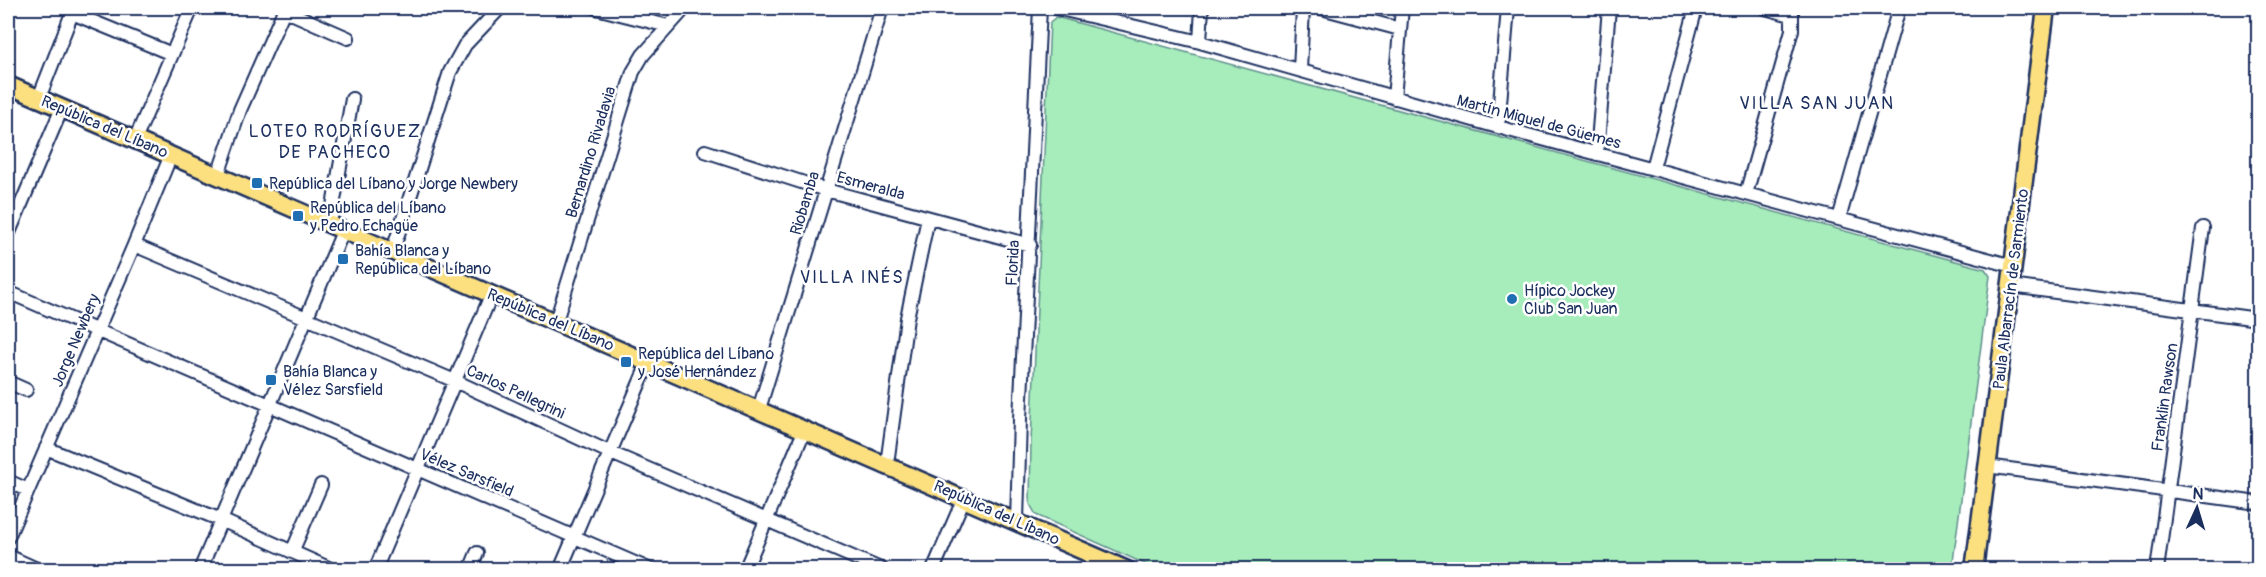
<svg xmlns="http://www.w3.org/2000/svg" width="2266" height="577" font-family="Pangolin,sans-serif">
<style>
.pitch{fill:#a6edbb;stroke:#608e8c;stroke-width:1.5}
.lines{fill:none;stroke-linecap:round;stroke-linejoin:round}
.minor-casing{stroke:#1b2f5e;stroke-width:16}
.major-casing{stroke:#1b2f5e;stroke-width:21}
.minor{stroke:#fff;stroke-width:12}
.major{stroke:#fce080;stroke-width:16}
.poi-dot{fill:#1f6fb2;stroke:#fff;stroke-width:2}
.labels{text-anchor:middle;stroke-width:5;stroke-linejoin:round;paint-order:stroke}
.street-label{font-size:16px;fill:#1b2f5e;stroke:#fff}
.poi-label{font-size:16px;fill:#1b2f5e;stroke:#fff;text-anchor:start}
.neighbourhood-label{font-size:18px;letter-spacing:1.5px;fill:#1b2f5e;stroke:#fff}
</style>
<rect width="100%" height="100%" fill="#fff"/>
<filter id="ink" filterUnits="userSpaceOnUse"><feTurbulence type="fractalNoise" baseFrequency=".0167" numOctaves="2"/><feDisplacementMap in="SourceGraphic" scale="12" xChannelSelector="R" yChannelSelector="G"/><feConvolveMatrix kernelMatrix="1 2 1 2 8 2 1 2 1" color-interpolation-filters="sRGB"/></filter>
<g filter="url(#ink)">
<path class="pitch" d="M 1056,17 L 1985,269 L 1990,276 L 1952,569 L 1156,569 L 1036,515 L 1030,504 L 1031,442 L 1050,22 Z"/>
<g class="lines">
<defs>
<path id="minor" d="M 596,8 L 668,26
M 1056,8 L 1200,42 L 1498,127 L 2013,266
M 1321,8 L 1400,29
M 1765,8 L 1791,15
M 284,10 L 348,38
M 72,13 L 172,54
M 1200,42 L 1202,8
M 1300,70 L 1303,8
M 39,98 L 74,8
M 1394,98 L 1402,8
M 1498,127 L 1508,8
M 135,140 L 192,8
M 705,151 L 826,190 L 1030,245
M 1597,154 L 1609,8
M 1653,168 L 1696,8
M 218,175 L 240,110 L 285,8
M 1746,194 L 1792,30 L 1792,8
M 1839,219 L 1899,8
M 330,223 L 352,99
M 8,235 L 62,108
M 134,245 L 455,381 L 611,453 L 883,570
M 393,250 L 450,72 L 465,45 L 500,8
M 2011,286 L 2258,319
M 8,292 L 651,570
M 556,321 L 633,72 L 643,55 L 685,8
M 8,382 L 26,390
M 759,409 L 882,8
M 46,448 L 221,520 L 333,570
M 887,464 L 907,318 L 928,218
M 1987,466 L 2258,503
M 8,481 L 28,490
M 1017,521 L 1020,419 L 1040,8
M 8,537 L 134,245 L 171,155
M 292,552 L 321,485
M 8,556 L 39,570
M 200,570 L 344,229
M 375,570 L 492,293
M 470,570 L 477,553
M 560,570 L 649,361
M 745,570 L 805,429
M 933,570 L 964,498
M 1089,570 L 1095,555
M 2157,570 L 2203,228"/>
<path id="major" d="M 8,85 L 1127,570
M 1974,570 L 2046,8"/>
</defs>
<use href="#minor" class="minor-casing"/>
<use href="#major" class="major-casing"/>
<use href="#minor" class="minor"/>
<use href="#major" class="major"/>
</g>
</g>
<g class="poi-dot">
<rect x="251" y="177" width="12" height="12" rx="3"/>
<rect x="292" y="210" width="12" height="12" rx="3"/>
<rect x="337" y="253" width="12" height="12" rx="3"/>
<circle cx="1512" cy="299" r="6"/>
<rect x="620" y="356" width="12" height="12" rx="3"/>
<rect x="265" y="374" width="12" height="12" rx="3"/>
</g>
<g class="labels">
<g class="street-label">
<text transform="translate(1539 121) rotate(15)" y="6">Martín Miguel de Güemes</text>
<text transform="translate(105 126) rotate(23)" y="6">República del Líbano</text>
<text transform="translate(590 152) rotate(-73)" y="6">Bernardino Rivadavia</text>
<text transform="translate(871 185) rotate(15)" y="6">Esmeralda</text>
<text transform="translate(804 203) rotate(-73)" y="6">Riobamba</text>
<text transform="translate(1012 263) rotate(-87)" y="6">Florida</text>
<text transform="translate(2010 289) rotate(-83)" y="6">Paula Albarracín de Sarmiento</text>
<text transform="translate(551 319) rotate(23)" y="6">República del Líbano</text>
<text transform="translate(75 340) rotate(-67)" y="6">Jorge Newbery</text>
<text transform="translate(516 391) rotate(25)" y="6">Carlos Pellegrini</text>
<text transform="translate(2164 397) rotate(-82)" y="6">Franklin Rawson</text>
<text transform="translate(467 472) rotate(23)" y="6">Vélez Sarsfield</text>
<text transform="translate(997 512) rotate(24)" y="6">República del Líbano</text>
</g>
<g class="poi-label">
<text x="269" y="189">República del Líbano y Jorge Newbery</text>
<text x="310" y="213">República del Líbano<tspan x="310" dy="18">y Pedro Echagüe</tspan></text>
<text x="355" y="256">Bahía Blanca y<tspan x="355" dy="18">República del Líbano</tspan></text>
<text x="1524" y="296">Hípico Jockey<tspan x="1524" dy="18">Club San Juan</tspan></text>
<text x="638" y="359">República del Líbano<tspan x="638" dy="18">y José Hernández</tspan></text>
<text x="283" y="377">Bahía Blanca y<tspan x="283" dy="18">Vélez Sarsfield</tspan></text>
</g>
<g class="neighbourhood-label">
<text x="1817" y="109">VILLA SAN JUAN</text>
<text x="335" y="137">LOTEO RODRÍGUEZ<tspan x="335" dy="21">DE PACHECO</tspan></text>
<text x="852" y="283">VILLA INÉS</text>
</g>
</g>
<rect width="2266" height="577" fill="none" stroke="#fff" stroke-width="30"/>
<rect x="15" y="15" width="2236" height="547" fill="none" stroke="#1b2f5e" stroke-width="2" filter="url(#ink)"/>
<g transform="translate(2197 508) rotate(4)" stroke="#ffffff" stroke-width="4.5" paint-order="stroke">
<path d="M0-4.5L10 22L0 15L-10 22Z" fill="#1b2f5e"/>
<text y="-9" font-size="16" font-weight="bold" text-anchor="middle" fill="#1b2f5e">N</text>
</g>
</svg>
